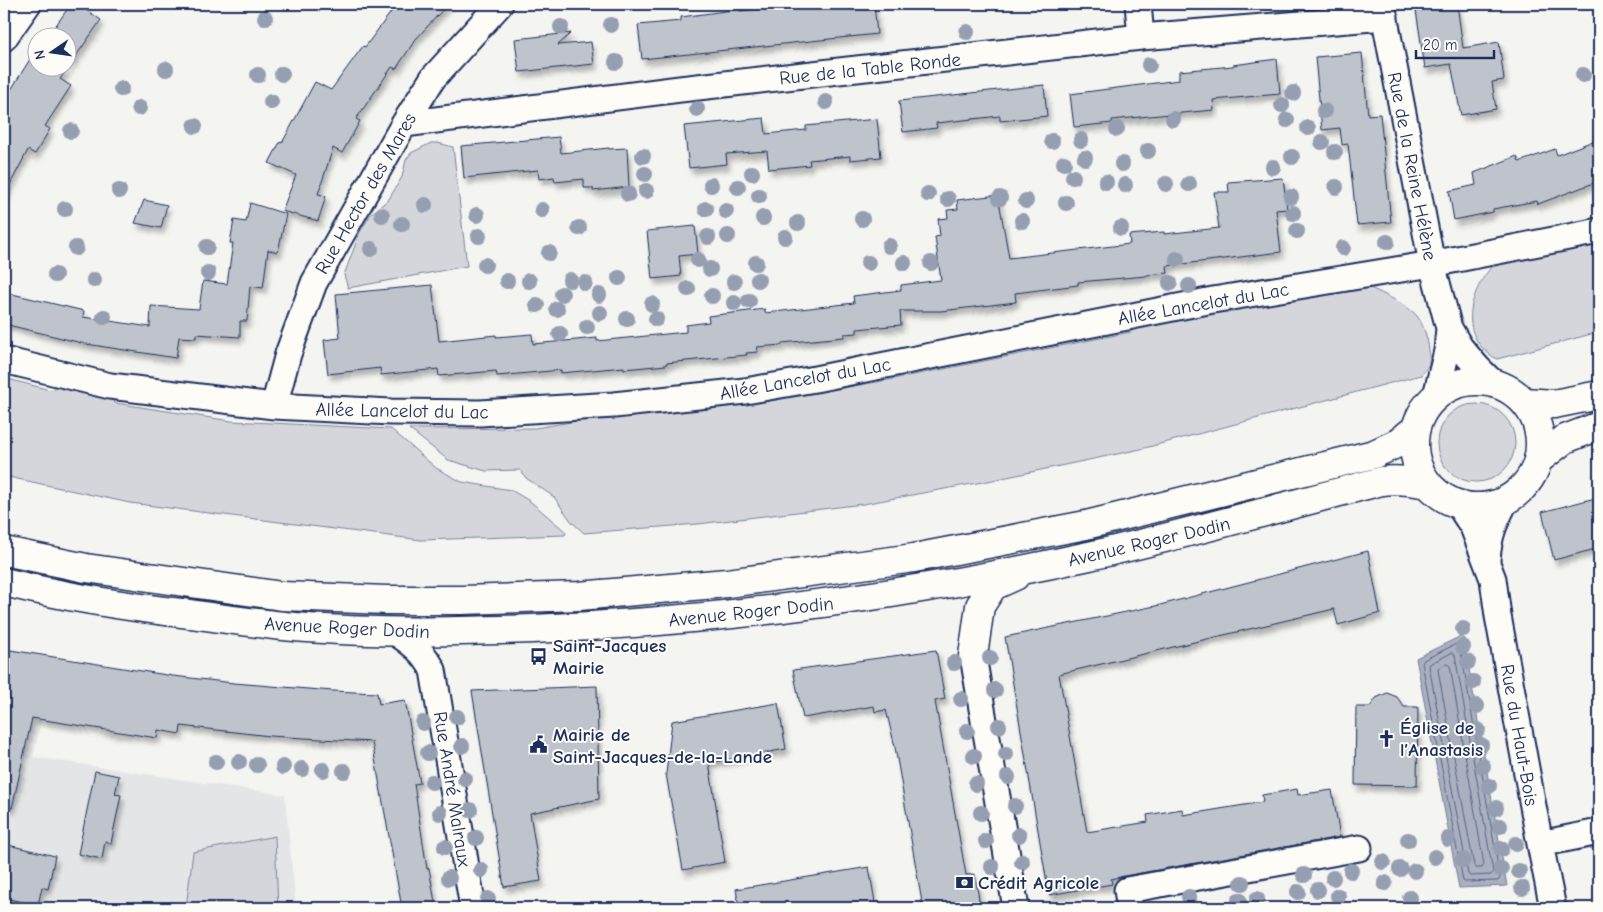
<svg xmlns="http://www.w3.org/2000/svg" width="1603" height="912" font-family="'Comic Neue',sans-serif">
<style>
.built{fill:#e4e5e6}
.green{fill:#d4d6db;stroke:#78829c}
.water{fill:#aab0bf;stroke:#717c98}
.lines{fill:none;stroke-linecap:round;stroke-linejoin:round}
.shore{stroke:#546385;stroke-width:1}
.building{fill:#bfc3cc;stroke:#1b2f5e;filter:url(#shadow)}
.minor-casing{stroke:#1b2f5e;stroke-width:29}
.primary-casing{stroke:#1b2f5e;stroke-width:31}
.minor{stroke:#fdfcf7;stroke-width:25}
.primary{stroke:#fdfcf7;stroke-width:28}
.tree{fill:#969fb1}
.labels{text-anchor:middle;stroke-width:4;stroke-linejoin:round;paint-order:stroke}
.street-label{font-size:19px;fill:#1b2f5e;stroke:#fdfcf7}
.poi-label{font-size:19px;font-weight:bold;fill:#1b2f5e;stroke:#fdfcf7;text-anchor:start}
</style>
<defs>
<filter id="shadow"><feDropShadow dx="3" dy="5.5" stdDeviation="2.5" flood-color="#0004"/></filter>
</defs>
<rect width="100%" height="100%" fill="#f4f4f1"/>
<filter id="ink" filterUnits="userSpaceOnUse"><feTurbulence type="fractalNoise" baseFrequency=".02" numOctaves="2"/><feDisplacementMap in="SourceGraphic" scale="10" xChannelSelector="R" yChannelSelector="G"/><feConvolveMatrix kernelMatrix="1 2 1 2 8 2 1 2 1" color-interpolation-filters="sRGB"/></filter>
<g filter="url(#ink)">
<path class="built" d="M 4,648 L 55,657 L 33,757 L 285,795 L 296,908 L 4,908 Z"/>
<path class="green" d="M 431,143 L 438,143 L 453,147 L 467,266 L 348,288 L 344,275 L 360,232 L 371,214 L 389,199 L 402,177 L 406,160 L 411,153 Z
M 1599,237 L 1599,332 L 1497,359 C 1457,337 1468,294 1493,265 Z
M 1362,284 C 1379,292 1398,300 1413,312 C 1424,320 1433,353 1428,366 C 1426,369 1423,373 1421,375 L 1141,449 L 988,481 L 863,504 L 698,524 L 584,533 L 571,521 L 554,497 L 526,478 L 520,470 L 486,471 L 448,460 L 409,429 L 535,428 L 612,415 L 758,403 L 888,380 L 1131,332 L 1142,321 Z
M 4,378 L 50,390 L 64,386 L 110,398 L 115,403 L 231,421 L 391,429 L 436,468 L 462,482 L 511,490 L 531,502 L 566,532 L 565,535 L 421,540 L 130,503 L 4,476 Z
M1437 443a39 39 0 1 1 78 0a39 39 0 1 1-78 0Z
M 275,836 L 278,908 L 186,908 L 193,852 Z"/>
<path class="water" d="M 1463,635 L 1507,886 L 1459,888 L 1416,658 Z"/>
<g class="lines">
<path class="shore" d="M 1457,644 L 1460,646 L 1500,878 L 1498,881 L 1465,882 L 1463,881 L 1422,663 L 1424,660 Z
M 1452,653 L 1455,655 L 1493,872 L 1491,875 L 1470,876 L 1468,874 L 1429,666 L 1430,664 Z
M 1447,664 L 1450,666 L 1484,865 L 1482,868 L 1476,868 L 1474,866 L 1438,670 L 1439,668 Z"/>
</g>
<path class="building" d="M 71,4 L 77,4 L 101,20 L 60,79 L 71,86 L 45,126 L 50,129 L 35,154 L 28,150 L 4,196 L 4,101 L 32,56 L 32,60 L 38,51 L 38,68 L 68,68 L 68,38 L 47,38 Z
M 397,4 L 448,4 L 415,40 L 396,69 L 392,67 L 356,119 L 360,121 L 342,153 L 333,148 L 318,194 L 326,196 L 318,221 L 282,211 L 296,175 L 269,163 L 280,142 L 282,143 L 315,82 L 331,90 L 363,46 L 365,47 Z
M 809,4 L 835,4 L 836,8 L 874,4 L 877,34 L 642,59 L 638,25 L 681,21 L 681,17 L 740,9 L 740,11 Z
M 1415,4 L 1457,4 L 1463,48 L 1499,42 L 1504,80 L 1492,82 L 1496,109 L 1461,115 L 1451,64 L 1425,68 Z
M 571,33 L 558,45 L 591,42 L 594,64 L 519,72 L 515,39 Z
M 1362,53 L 1368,115 L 1380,114 L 1391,222 L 1357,225 L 1348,144 L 1342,145 L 1340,128 L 1322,130 L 1315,57 Z
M 1277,59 L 1280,94 L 1213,100 L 1214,110 L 1149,116 L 1112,120 L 1112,123 L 1074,127 L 1070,94 L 1179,80 L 1179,71 L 1233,66 L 1233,65 Z
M 1044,85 L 1047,116 L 1000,121 L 1000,116 L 936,123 L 937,128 L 903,132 L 899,101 Z
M 764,118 L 766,134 L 806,130 L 806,126 L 877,119 L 881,157 L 850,160 L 850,156 L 809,160 L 810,165 L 769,169 L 767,151 L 726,154 L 727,164 L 689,168 L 684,126 Z
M 559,137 L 561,153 L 609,148 L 609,149 L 627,148 L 629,187 L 593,191 L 593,188 L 584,188 L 584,179 L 555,182 L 554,177 L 539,179 L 538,170 L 464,178 L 461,146 Z
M 1593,141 L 1595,147 L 1599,146 L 1599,181 L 1538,204 L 1537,201 L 1493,209 L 1493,212 L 1454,220 L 1449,191 L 1476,185 L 1474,173 L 1517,156 L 1519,162 L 1555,149 L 1557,155 Z
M 1283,178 L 1287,209 L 1276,210 L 1281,252 L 1167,266 L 1168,273 L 1147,275 L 1146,276 L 1078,282 L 1078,285 L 1015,293 L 1016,302 L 941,311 L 900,311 L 901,325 L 857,329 L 857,333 L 844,334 L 844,337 L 782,343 L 782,345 L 757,347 L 758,352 L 746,353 L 747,355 L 666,363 L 666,365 L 624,369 L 624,367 L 561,373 L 561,370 L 497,376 L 496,371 L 439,376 L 438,369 L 381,375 L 380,368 L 328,374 L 324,340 L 340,338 L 336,294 L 432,285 L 439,341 L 496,335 L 496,337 L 532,334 L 533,344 L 597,338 L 597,341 L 686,332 L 686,325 L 709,322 L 708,316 L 765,309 L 765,313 L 854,303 L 853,296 L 901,290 L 901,285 L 941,280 L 935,237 L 940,236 L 938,219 L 948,218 L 947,210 L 958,209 L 957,200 L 998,195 L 1009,258 L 1130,244 L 1129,235 L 1164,232 L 1164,234 L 1219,228 L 1214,192 L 1229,192 L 1228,182 Z
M 144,200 L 167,205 L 161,228 L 135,223 Z
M 250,203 L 286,214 L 278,252 L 268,250 L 263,288 L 250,286 L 247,321 L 240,321 L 240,337 L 196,334 L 196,338 L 179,337 L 176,358 L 86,344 L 4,324 L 4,292 L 84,311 L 83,317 L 150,327 L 151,306 L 199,309 L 203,281 L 227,284 L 233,243 L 230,243 L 234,220 L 246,222 Z
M 695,226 L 698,254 L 679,256 L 681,276 L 652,279 L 647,231 Z
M 1599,497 L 1599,548 L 1554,560 L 1542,512 Z
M 1368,551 L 1380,613 L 1338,625 L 1334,609 L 1059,674 L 1087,832 L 1148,822 L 1147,815 L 1182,809 L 1183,815 L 1263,802 L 1262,795 L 1297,789 L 1298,795 L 1332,790 L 1340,837 L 1124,876 L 1111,879 L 1112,884 L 1049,895 L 1005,637 L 1160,605 Z
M 4,649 L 173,676 L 234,683 L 333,691 L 377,693 L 379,704 L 405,700 L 420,783 L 414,784 L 427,869 L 429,868 L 436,908 L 402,908 L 372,742 L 270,736 L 181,726 L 180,734 L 158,730 L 157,738 L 32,718 L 12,808 L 4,807 Z
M 936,650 L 945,699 L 935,701 L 966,875 L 975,874 L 980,906 L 969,908 L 923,908 L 895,747 L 886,710 L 875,712 L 874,706 L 803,718 L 793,670 Z
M 597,686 L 599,799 L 530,813 L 541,881 L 504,887 L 472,691 Z
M 1387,693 L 1397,697 L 1404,707 L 1418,707 L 1417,786 L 1355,785 L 1356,707 L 1370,707 L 1376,698 Z
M 778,703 L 786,749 L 709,763 L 725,862 L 683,870 L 666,774 L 672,721 Z
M 95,771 L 119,776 L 115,794 L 121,795 L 111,843 L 105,841 L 102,859 L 78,854 Z
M 4,844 L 55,856 L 48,889 L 42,887 L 38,905 L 4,898 Z
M 869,867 L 876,908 L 739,908 L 736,889 Z"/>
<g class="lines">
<defs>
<path id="minor" d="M 1138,4 L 1141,37
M 1382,4 L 1432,264 L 1449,328 L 1460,347 L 1477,367 L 1493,383
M 4,38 L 28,4
M 404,124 L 680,89 L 1141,37 L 1385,17
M 4,360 L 110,386 L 274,406 L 391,412 L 480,413 L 614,405 L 745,391 L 815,379 L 1213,300 L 1432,264 L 1599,231
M 1436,396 L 1447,351 L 1449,328
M 274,406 L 288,354 L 314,283 L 404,124 L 433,78 L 500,4
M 1458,504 L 1473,527 L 1493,579 L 1498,616 L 1540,844 L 1553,908
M 1487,560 C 1489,533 1494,524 1506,500
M 395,632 C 411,643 424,652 433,670 L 473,908
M 973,656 L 1016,908
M 1540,844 L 1599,832
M 1130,908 L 1127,890 L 1359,848"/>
<path id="primary" d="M1414 444a63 63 0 1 1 126 0a63 63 0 1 1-126 0Z
M 1524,402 L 1554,404 L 1599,395
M 1538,460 L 1565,439 L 1599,426
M 4,551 L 86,568 L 282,596 L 387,600 L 462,600 L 579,596 L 727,583 L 914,558 L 1086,525 L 1374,454 L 1398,443 L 1415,429
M 4,582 C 65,597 128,607 190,614 C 218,618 246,622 274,625 C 360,634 447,632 533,629 C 721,621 906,596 1089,556 C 1188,534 1284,506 1382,481 C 1398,479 1412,481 1428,484
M 973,656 L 980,606 L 993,586 L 1015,576"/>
</defs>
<use href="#minor" class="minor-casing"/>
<use href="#primary" class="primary-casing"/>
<use href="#minor" class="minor"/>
<use href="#primary" class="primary"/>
</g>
<g class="tree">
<circle cx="265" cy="18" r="8"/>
<circle cx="611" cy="25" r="8"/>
<circle cx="561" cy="27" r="8"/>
<circle cx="967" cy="32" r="8"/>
<circle cx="616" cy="62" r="8"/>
<circle cx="1149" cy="65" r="8"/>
<circle cx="166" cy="69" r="8"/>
<circle cx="282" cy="74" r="8"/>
<circle cx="258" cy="75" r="8"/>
<circle cx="1583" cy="75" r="8"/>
<circle cx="121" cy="89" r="8"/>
<circle cx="1293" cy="93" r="8"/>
<circle cx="271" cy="102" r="8"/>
<circle cx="826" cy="102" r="8"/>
<circle cx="1282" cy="105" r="8"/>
<circle cx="139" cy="108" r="8"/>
<circle cx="697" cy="109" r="8"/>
<circle cx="1324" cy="111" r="8"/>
<circle cx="1173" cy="119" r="8"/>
<circle cx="1287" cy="120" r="8"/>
<circle cx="195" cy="126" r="8"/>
<circle cx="1308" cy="128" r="8"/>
<circle cx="1117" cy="129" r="8"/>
<circle cx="71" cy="131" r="8"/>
<circle cx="1081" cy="140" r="8"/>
<circle cx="1052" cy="141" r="8"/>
<circle cx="1322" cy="142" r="8"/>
<circle cx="1148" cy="151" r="8"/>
<circle cx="1335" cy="152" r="8"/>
<circle cx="643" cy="156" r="8"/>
<circle cx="1292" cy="157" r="8"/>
<circle cx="1085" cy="158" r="8"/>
<circle cx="1064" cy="163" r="8"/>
<circle cx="1122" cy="164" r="8"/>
<circle cx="1273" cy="167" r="8"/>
<circle cx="752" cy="173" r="8"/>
<circle cx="645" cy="174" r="8"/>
<circle cx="1073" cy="177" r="8"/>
<circle cx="1106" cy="182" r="8"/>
<circle cx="1166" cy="184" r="8"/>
<circle cx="1189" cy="184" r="8"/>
<circle cx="711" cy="185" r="8"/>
<circle cx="1125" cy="185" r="8"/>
<circle cx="738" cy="187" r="8"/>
<circle cx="1336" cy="187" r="8"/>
<circle cx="119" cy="191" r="8"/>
<circle cx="646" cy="191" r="8"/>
<circle cx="628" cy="194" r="8"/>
<circle cx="928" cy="194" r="8"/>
<circle cx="759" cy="196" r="8"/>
<circle cx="1291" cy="197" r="8"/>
<circle cx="1000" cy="198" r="8"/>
<circle cx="948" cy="199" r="8"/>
<circle cx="1026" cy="201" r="8"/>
<circle cx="1066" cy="203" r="8"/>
<circle cx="425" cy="205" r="8"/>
<circle cx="65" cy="209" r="8"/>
<circle cx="706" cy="209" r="8"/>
<circle cx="542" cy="210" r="8"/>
<circle cx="726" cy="211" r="8"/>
<circle cx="1293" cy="213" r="8"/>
<circle cx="382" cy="215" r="8"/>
<circle cx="477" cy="215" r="8"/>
<circle cx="763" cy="218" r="8"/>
<circle cx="862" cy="219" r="8"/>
<circle cx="1022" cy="221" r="8"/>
<circle cx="798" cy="223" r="8"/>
<circle cx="402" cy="224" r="8"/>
<circle cx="579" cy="228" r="8"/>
<circle cx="1121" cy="228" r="8"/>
<circle cx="1297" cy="231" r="8"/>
<circle cx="479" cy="236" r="8"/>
<circle cx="728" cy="236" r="8"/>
<circle cx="708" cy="237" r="8"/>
<circle cx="785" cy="237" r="8"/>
<circle cx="1387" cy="242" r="8"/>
<circle cx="889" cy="246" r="8"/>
<circle cx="207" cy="247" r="8"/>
<circle cx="76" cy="248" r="8"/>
<circle cx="1343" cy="248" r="8"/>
<circle cx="371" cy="249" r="8"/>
<circle cx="549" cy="253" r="8"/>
<circle cx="1177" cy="259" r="8"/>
<circle cx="698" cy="260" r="8"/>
<circle cx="756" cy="263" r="8"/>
<circle cx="868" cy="263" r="8"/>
<circle cx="904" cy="263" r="8"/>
<circle cx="931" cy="263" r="8"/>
<circle cx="485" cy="265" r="8"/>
<circle cx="710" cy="269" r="8"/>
<circle cx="208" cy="273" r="8"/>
<circle cx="55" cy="275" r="8"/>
<circle cx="619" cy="278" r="8"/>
<circle cx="94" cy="280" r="8"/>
<circle cx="570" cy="280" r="8"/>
<circle cx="758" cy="280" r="8"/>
<circle cx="507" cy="281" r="8"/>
<circle cx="529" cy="281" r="8"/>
<circle cx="734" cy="282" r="8"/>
<circle cx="585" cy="283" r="8"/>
<circle cx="1170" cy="283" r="8"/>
<circle cx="1189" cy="286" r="8"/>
<circle cx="688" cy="289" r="8"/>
<circle cx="562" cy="294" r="8"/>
<circle cx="599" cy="295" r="8"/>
<circle cx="712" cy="296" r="8"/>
<circle cx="749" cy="301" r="8"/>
<circle cx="734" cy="303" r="8"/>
<circle cx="652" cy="304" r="8"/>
<circle cx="537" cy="305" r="8"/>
<circle cx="557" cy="309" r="8"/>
<circle cx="600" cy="313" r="8"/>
<circle cx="104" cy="317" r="8"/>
<circle cx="627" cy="319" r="8"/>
<circle cx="656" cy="319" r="8"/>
<circle cx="587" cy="327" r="8"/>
<circle cx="560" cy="334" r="8"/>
<circle cx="1463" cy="629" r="8"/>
<circle cx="1463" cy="647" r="8"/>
<circle cx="990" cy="658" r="8"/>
<circle cx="1468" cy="662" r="8"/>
<circle cx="954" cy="663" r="8"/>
<circle cx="1473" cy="682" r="8"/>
<circle cx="995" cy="690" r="8"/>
<circle cx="961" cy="699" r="8"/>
<circle cx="1477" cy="706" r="8"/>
<circle cx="457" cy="717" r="8"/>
<circle cx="423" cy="723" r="8"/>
<circle cx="999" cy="726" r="8"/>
<circle cx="1478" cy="730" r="8"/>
<circle cx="967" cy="731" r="8"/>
<circle cx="1481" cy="745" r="8"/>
<circle cx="462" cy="746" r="8"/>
<circle cx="428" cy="753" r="8"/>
<circle cx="1006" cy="754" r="8"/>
<circle cx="974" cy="756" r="8"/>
<circle cx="216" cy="762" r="8"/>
<circle cx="239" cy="762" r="8"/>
<circle cx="257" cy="765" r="8"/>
<circle cx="1483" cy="766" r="8"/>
<circle cx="283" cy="767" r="8"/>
<circle cx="302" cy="769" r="8"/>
<circle cx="323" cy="770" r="8"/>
<circle cx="344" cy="771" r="8"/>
<circle cx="1008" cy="777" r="8"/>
<circle cx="465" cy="779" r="8"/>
<circle cx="432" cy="782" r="8"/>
<circle cx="976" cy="784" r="8"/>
<circle cx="1489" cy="786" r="8"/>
<circle cx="1015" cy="806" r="8"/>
<circle cx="1496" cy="808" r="8"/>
<circle cx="470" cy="810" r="8"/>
<circle cx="440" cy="813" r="8"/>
<circle cx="981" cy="813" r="8"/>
<circle cx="1500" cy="826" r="8"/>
<circle cx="1019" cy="835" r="8"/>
<circle cx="476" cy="838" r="8"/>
<circle cx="1448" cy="839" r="8"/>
<circle cx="1408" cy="840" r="8"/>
<circle cx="986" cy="841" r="8"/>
<circle cx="1516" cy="844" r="8"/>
<circle cx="445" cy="847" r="8"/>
<circle cx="1501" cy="849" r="8"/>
<circle cx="1435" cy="857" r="8"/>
<circle cx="1463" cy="860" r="8"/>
<circle cx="1022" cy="862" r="8"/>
<circle cx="1383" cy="862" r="8"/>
<circle cx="992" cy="867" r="8"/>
<circle cx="1400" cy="869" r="8"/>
<circle cx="1501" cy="869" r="8"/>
<circle cx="481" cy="870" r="8"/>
<circle cx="1351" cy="871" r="8"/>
<circle cx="1415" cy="871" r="8"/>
<circle cx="1519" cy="871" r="8"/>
<circle cx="1304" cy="875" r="8"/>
<circle cx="449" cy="878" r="8"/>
<circle cx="1333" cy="878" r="8"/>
<circle cx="1242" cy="883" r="8"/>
<circle cx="1385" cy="883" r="8"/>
<circle cx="1522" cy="888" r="8"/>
<circle cx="1318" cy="890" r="8"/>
<circle cx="1298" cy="892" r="8"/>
<circle cx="1338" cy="896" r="8"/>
<circle cx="1189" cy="897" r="8"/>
<circle cx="1410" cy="898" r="8"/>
<circle cx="488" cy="899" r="8"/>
<circle cx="1257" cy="899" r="8"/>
<circle cx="1239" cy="900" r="8"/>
</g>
</g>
<defs>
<symbol id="bus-bare" viewBox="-9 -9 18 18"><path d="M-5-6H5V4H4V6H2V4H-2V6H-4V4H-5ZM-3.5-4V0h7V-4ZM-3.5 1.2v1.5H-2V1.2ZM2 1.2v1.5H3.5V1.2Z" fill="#1b2f5e" stroke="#fdfcf7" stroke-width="2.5" paint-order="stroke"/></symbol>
<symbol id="church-bare" viewBox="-9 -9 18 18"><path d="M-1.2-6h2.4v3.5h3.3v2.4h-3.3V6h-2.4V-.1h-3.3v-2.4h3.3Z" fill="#1b2f5e" stroke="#fdfcf7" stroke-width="2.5" paint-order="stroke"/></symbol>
<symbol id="civic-bare" viewBox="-9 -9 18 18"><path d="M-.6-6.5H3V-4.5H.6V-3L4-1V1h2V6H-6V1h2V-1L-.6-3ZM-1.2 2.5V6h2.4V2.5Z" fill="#1b2f5e" stroke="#fdfcf7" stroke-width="2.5" paint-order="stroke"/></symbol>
<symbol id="bank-bare" viewBox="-9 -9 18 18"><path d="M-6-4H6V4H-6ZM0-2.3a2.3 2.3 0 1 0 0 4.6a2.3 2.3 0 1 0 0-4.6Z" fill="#1b2f5e" stroke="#fdfcf7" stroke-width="2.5" paint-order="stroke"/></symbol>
</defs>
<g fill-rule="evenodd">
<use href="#bus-bare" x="526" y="644" width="25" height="25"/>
<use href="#church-bare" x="1374" y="726" width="25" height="25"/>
<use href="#civic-bare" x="526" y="732" width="25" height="25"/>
<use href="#bank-bare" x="952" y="870" width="25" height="25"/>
</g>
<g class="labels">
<g class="street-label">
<text transform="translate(870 68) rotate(-6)" y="7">Rue de la Table Ronde</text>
<text transform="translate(1413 166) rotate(79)" y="7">Rue de la Reine Hélène</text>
<text transform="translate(365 193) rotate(-60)" y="7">Rue Hector des Mares</text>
<text transform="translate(1203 303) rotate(-10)" y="7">Allée Lancelot du Lac</text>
<text transform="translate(805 378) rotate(-10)" y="7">Allée Lancelot du Lac</text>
<text transform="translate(402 410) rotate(1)" y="7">Allée Lancelot du Lac</text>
<text transform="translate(1149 541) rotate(-13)" y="7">Avenue Roger Dodin</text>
<text transform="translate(751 611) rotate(-6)" y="7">Avenue Roger Dodin</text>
<text transform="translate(347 627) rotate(3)" y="7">Avenue Roger Dodin</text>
<text transform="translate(1520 735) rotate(80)" y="7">Rue du Haut-Bois</text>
<text transform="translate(453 789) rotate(81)" y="7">Rue André Malraux</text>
</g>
<g class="poi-label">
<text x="553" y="652">Saint-Jacques<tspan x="553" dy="22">Mairie</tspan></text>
<text x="1400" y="734">Église de<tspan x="1400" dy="22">l’Anastasis</tspan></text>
<text x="553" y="741">Mairie de<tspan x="553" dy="22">Saint-Jacques-de-la-Lande</tspan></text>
<text x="978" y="889">Crédit Agricole</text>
</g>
</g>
<rect width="1603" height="912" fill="none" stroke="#fdfcf7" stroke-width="20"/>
<rect x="10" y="10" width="1583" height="892" fill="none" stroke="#1b2f5e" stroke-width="2" filter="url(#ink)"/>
<g transform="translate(52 52) rotate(257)"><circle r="24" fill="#fdfcf7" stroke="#a3aaba"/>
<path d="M0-4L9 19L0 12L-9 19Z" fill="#1b2f5e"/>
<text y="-8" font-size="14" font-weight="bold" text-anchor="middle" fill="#1b2f5e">N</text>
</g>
<path d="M1416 50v8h78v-8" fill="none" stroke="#1b2f5e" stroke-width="2.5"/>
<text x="1423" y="50" font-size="15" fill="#1b2f5e" stroke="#fdfcf7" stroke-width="4" paint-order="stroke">20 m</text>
</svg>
